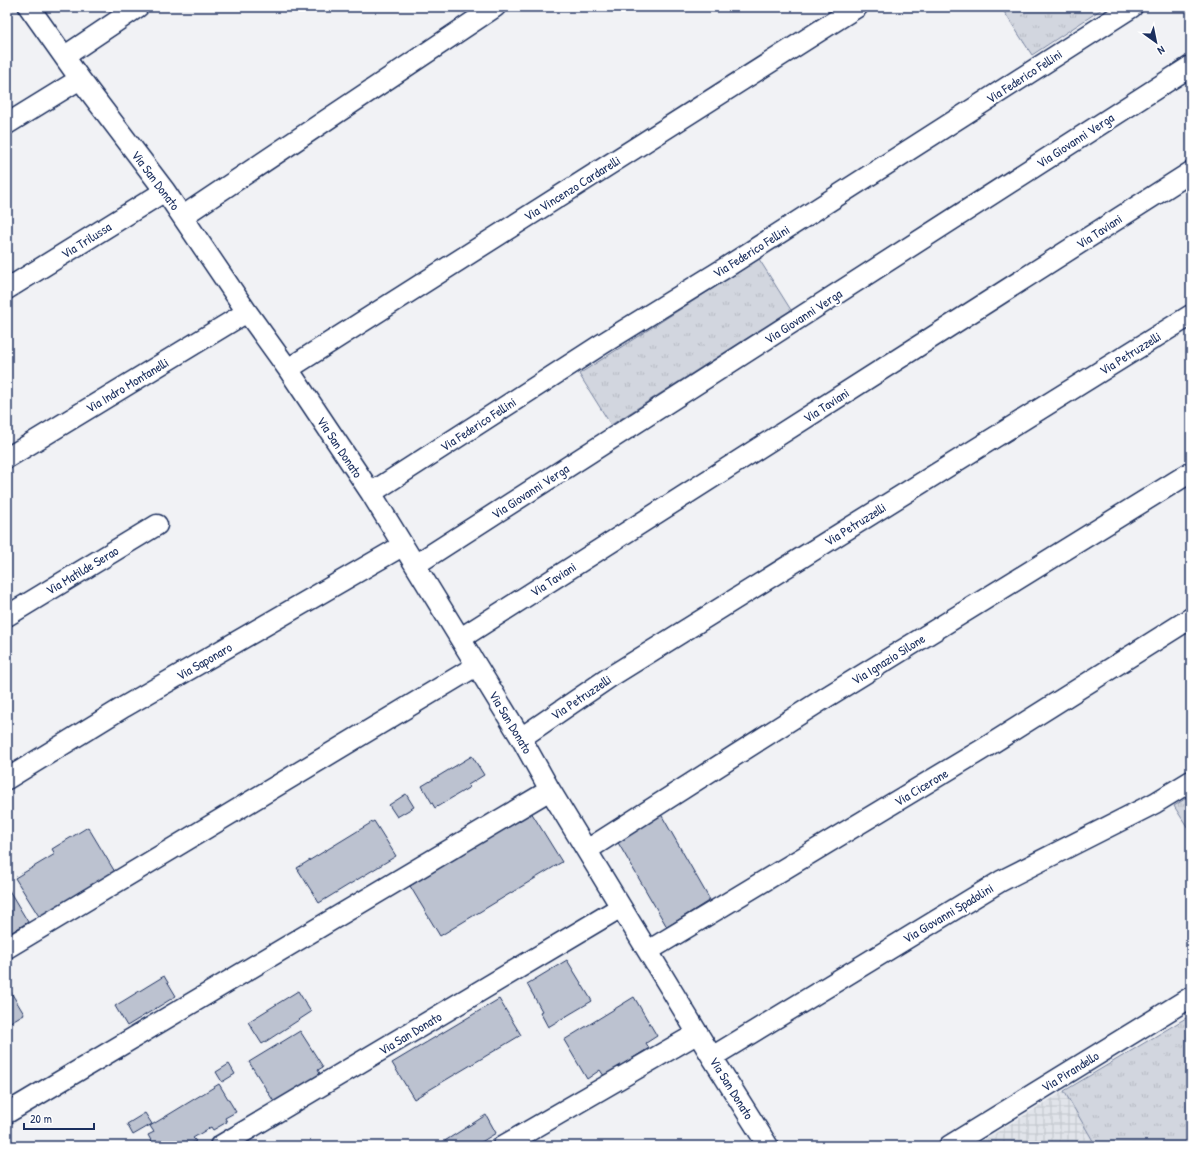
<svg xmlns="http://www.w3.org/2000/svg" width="1198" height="1153" font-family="'Patrick Hand',sans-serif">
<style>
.industrial{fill:url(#industrial-grid)}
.grass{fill:url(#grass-tufts);stroke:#76829e}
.building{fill:#bcc2d0;stroke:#1b2f5e}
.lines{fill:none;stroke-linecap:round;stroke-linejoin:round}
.minor-casing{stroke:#1b2f5e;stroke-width:23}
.minor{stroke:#fff;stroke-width:20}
.labels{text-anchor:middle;stroke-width:4;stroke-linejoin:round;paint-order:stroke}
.street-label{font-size:13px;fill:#1b2f5e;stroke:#fff}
</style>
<defs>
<pattern id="industrial-grid" width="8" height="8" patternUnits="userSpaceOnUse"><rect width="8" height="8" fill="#e1e4ea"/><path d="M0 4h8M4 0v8" fill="none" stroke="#c0c4cb"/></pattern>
<pattern id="grass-tufts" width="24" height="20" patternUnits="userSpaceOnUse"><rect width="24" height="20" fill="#d2d6df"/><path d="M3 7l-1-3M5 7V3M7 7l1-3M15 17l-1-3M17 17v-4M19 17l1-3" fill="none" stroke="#b4b8c2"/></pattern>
</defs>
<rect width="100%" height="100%" fill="#f1f2f5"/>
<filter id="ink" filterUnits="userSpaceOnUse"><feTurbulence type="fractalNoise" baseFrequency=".025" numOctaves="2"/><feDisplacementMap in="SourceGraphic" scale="8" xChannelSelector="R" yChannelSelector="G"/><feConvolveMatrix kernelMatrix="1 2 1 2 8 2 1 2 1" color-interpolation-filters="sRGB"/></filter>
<g filter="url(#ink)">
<path class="industrial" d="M 1064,1091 L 1096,1146 L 974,1146 Z"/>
<path class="grass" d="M 1001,7 L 1105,7 L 1032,55 Z
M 759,259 L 791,310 L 611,425 L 579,374 Z
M 1191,795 L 1191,833 L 1174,806 Z
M 1191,1015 L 1191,1146 L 1096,1146 L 1064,1091 Z"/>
<path class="building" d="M 472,756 L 484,775 L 468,785 L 470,787 L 435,808 L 422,786 Z
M 406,794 L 414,807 L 397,817 L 389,805 Z
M 658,809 L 710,900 L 667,927 L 613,834 Z
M 531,812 L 562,862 L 440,936 L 410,886 Z
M 374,821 L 396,856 L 319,903 L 297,868 Z
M 88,827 L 115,872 L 40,918 L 15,878 L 55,854 L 52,849 Z
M 7,887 L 28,922 L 7,935 Z
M 567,960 L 592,1001 L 548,1027 L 540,1012 L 542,1011 L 527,984 Z
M 164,976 L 176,996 L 127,1026 L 115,1006 Z
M 9,989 L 24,1014 L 7,1024 L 7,990 Z
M 298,991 L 311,1012 L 262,1044 L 248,1022 Z
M 634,997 L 657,1036 L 646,1043 L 649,1048 L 604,1076 L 600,1070 L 587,1079 L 564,1040 Z
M 499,999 L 521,1035 L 414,1099 L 392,1063 Z
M 300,1031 L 323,1067 L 318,1070 L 322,1077 L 276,1105 L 249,1062 Z
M 229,1064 L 235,1074 L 222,1082 L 216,1072 Z
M 219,1084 L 236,1112 L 225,1118 L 227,1122 L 213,1130 L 211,1127 L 193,1138 L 196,1141 L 188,1146 L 154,1146 L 148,1135 L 154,1132 L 150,1126 Z
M 145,1113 L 152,1124 L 133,1135 L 127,1124 Z
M 486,1115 L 496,1133 L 475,1146 L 441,1146 L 440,1144 Z"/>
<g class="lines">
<defs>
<path id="minor" d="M 29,7 L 80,79 L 165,191 L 247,312 L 288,369 L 371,493 L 521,738 L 550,790 L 712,1057 L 768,1146
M 65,56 L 138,7
M 7,124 L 80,79
M 183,216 L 495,7
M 7,289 L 165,191
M 288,369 L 857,7
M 7,458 L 247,312
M 371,493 L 602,344 L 725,268 L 1132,7
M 415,565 L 1191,66
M 7,616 L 157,525
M 461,638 L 1191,172
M 521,738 L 610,677 L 1191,315
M 7,779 L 124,707 L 402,546
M 587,850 L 825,698 L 1191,472
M 7,948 L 476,666
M 648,951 L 983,749 L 1191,618
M 712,1057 L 1001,881 L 1155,803 L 1191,781
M 7,1113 L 550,790
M 220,1146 L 621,907
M 503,1146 L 698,1033
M 949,1146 L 1191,997"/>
</defs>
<use href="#minor" class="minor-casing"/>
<use href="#minor" class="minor"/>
</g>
</g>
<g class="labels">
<g class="street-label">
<text transform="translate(1024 76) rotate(-33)" y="5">Via Federico Fellini</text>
<text transform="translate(1075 140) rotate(-33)" y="5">Via Giovanni Verga</text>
<text transform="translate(156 180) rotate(53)" y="5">Via San Donato</text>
<text transform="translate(572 188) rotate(-32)" y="5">Via Vincenzo Cardarelli</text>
<text transform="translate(1099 231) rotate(-33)" y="5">Via Taviani</text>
<text transform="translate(86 240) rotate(-32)" y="5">Via Trilussa</text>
<text transform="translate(751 251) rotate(-32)" y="5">Via Federico Fellini</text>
<text transform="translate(803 316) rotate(-33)" y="5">Via Giovanni Verga</text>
<text transform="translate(1130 353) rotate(-32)" y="5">Via Petruzzelli</text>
<text transform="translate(127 385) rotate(-31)" y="5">Via Indro Montanelli</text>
<text transform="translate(826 405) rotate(-33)" y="5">Via Taviani</text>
<text transform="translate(478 424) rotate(-33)" y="5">Via Federico Fellini</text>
<text transform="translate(340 447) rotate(56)" y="5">Via San Donato</text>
<text transform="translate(530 491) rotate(-33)" y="5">Via Giovanni Verga</text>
<text transform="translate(855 524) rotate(-32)" y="5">Via Petruzzelli</text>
<text transform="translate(82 570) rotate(-31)" y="5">Via Matilde Serao</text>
<text transform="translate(553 579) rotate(-33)" y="5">Via Taviani</text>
<text transform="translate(888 659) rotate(-32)" y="5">Via Ignazio Silone</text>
<text transform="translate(204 661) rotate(-30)" y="5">Via Saponaro</text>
<text transform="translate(581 697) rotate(-34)" y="5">Via Petruzzelli</text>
<text transform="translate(511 722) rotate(59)" y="5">Via San Donato</text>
<text transform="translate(921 787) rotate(-31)" y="5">Via Cicerone</text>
<text transform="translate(948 913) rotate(-31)" y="5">Via Giovanni Spadolini</text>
<text transform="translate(410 1033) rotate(-31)" y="5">Via San Donato</text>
<text transform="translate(1070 1071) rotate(-32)" y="5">Via Pirandello</text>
<text transform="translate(732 1088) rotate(58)" y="5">Via San Donato</text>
</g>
</g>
<rect width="1198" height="1153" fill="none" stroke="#fff" stroke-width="24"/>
<rect x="12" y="12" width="1174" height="1129" fill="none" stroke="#1b2f5e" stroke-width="1.5" filter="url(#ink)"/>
<g transform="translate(1156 42) rotate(147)" stroke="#ffffff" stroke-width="3" paint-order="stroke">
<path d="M0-3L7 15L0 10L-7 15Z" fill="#1b2f5e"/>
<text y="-6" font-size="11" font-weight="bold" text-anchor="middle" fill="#1b2f5e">N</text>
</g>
<path d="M24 1123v6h70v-6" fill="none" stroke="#1b2f5e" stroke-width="2"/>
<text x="30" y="1123" font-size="12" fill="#1b2f5e" stroke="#ffffff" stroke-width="3" paint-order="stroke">20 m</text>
</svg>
